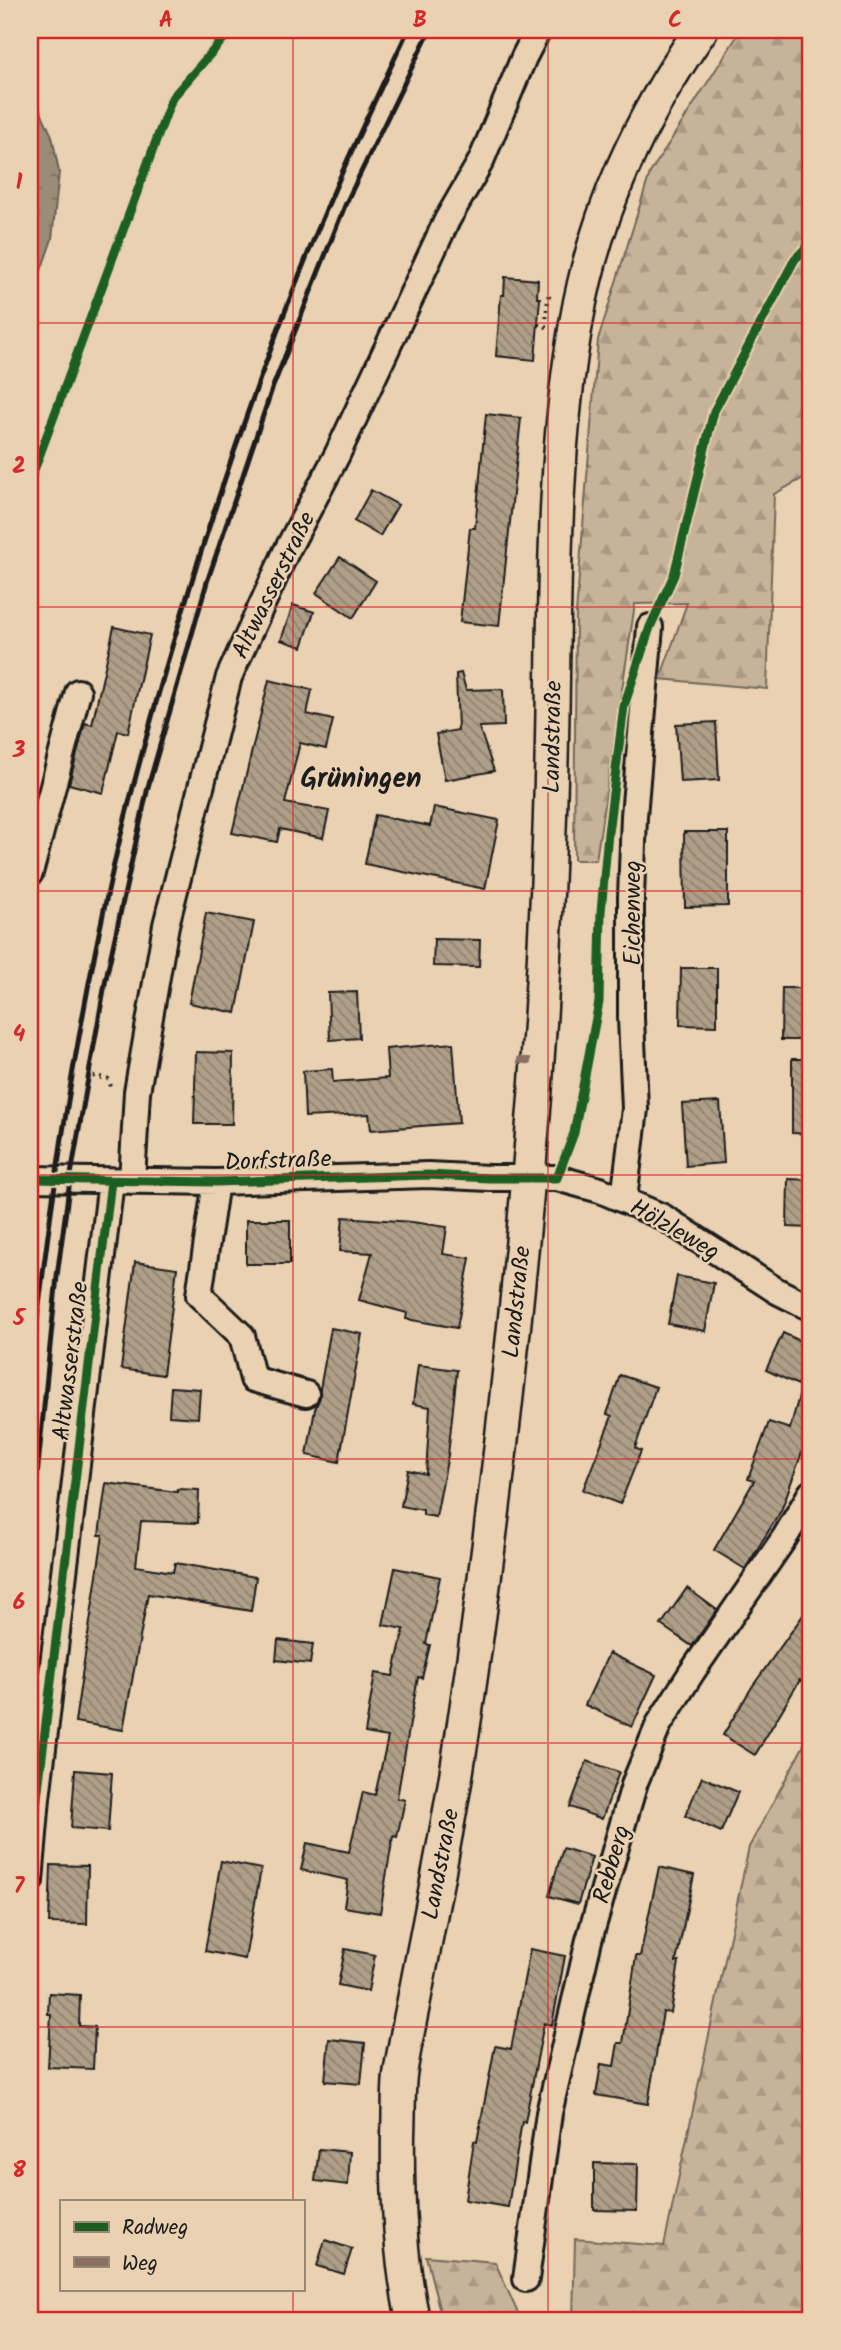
<svg xmlns="http://www.w3.org/2000/svg" width="841" height="2350" font-family="Kalam,sans-serif">
<style>
.forest{fill:url(#forest-firs);stroke:#72685a;stroke-width:2}
.water{fill:url(#water-ripples);stroke:#685f53;stroke-width:2}
.building{fill:url(#building-back-hatch);stroke:#1c1c1c;stroke-width:2}
.lines{fill:none;stroke-linecap:round;stroke-linejoin:round}
.minor-casing{stroke:#1c1c1c;stroke-width:30}
.major-casing{stroke:#1c1c1c;stroke-width:37}
.path{stroke:#1c1c1c;stroke-width:4.5;stroke-dasharray:2 5;stroke-linecap:butt}
.minor{stroke:#e9d1b1;stroke-width:24}
.major{stroke:#e9d1b1;stroke-width:32}
.rail{stroke:#1c1c1c;stroke-width:5}
.quiet{stroke:#8d6e63;stroke-width:7;stroke-dasharray:14 7;stroke-linecap:butt}
.cycleway-casing{stroke:#e9d1b1;stroke-width:13}
.cycleway{stroke:#1b5e20;stroke-width:9}
.grid{fill:none;stroke:#d62828;stroke-width:2;stroke-opacity:0.55}
.labels{text-anchor:middle;stroke-width:5;stroke-linejoin:round;paint-order:stroke}
.street-label{font-size:24px;fill:#1c1c1c;stroke:#e9d1b1}
.quarter-label{font-size:28px;font-weight:bold;fill:#1c1c1c;stroke:#e9d1b1}
.neatline{fill:none;stroke:#d62828;stroke-width:2.5}
.grid-label{font-size:23px;text-anchor:middle;font-weight:bold;fill:#d62828}
</style>
<defs>
<pattern id="forest-firs" width="22" height="20" patternUnits="userSpaceOnUse" patternTransform="scale(1.75)"><rect width="22" height="20" fill="#c7b399"/><path d="M5 1l3.5 6h-7zM16 11l3.5 6h-7z" fill="#aa9983"/></pattern>
<pattern id="water-ripples" width="26" height="14" patternUnits="userSpaceOnUse" patternTransform="scale(1.75)"><rect width="26" height="14" fill="#9b8c78"/><path d="M2 4q2-2 4 0t4 0M15 11q2-2 4 0t4 0" fill="none" stroke="#7e7262"/></pattern>
<pattern id="building-back-hatch" width="6" height="6" patternUnits="userSpaceOnUse" patternTransform="scale(1.75)"><rect width="6" height="6" fill="#b09f88"/><path d="M-1 5l2 2M0 0l6 6M5-1l2 2" fill="none" stroke="#8e816e"/></pattern>
</defs>
<rect width="100%" height="100%" fill="#e9d1b1"/>
<filter id="ink" filterUnits="userSpaceOnUse"><feTurbulence type="fractalNoise" baseFrequency=".0143" numOctaves="2"/><feDisplacementMap in="SourceGraphic" scale="14" xChannelSelector="R" yChannelSelector="G"/><feConvolveMatrix kernelMatrix="1 2 1 2 8 2 1 2 1" color-interpolation-filters="sRGB"/></filter>
<g filter="url(#ink)">
<path class="forest" d="M 741,30 L 811,30 L 811,474 L 774,494 L 767,689 L 660,679 L 687,603 L 635,604 L 596,860 L 574,860 L 576,614 L 598,340 L 650,173 Z
M 811,1732 L 811,2320 L 573,2320 L 575,2239 L 664,2246 L 749,1847 Z
M 426,2256 L 495,2262 L 521,2320 L 442,2320 Z"/>
<path class="water" d="M 30,88 L 52,136 L 59,172 L 52,239 L 30,302 Z"/>
<path class="building" d="M 505,277 L 538,280 L 537,298 L 540,298 L 535,360 L 496,356 L 501,295 L 504,295 Z
M 486,414 L 521,418 L 499,626 L 460,622 L 470,528 L 475,528 Z
M 371,490 L 398,505 L 380,536 L 354,521 Z
M 340,557 L 376,581 L 353,618 L 316,593 Z
M 293,605 L 314,612 L 302,647 L 281,640 Z
M 114,627 L 150,635 L 128,733 L 118,731 L 103,793 L 69,784 L 85,723 L 92,725 Z
M 461,673 L 466,690 L 503,689 L 504,726 L 479,727 L 494,771 L 445,780 L 436,734 L 458,730 L 456,674 Z
M 269,680 L 312,690 L 307,714 L 333,720 L 326,749 L 300,743 L 285,803 L 329,811 L 323,838 L 280,829 L 277,842 L 232,833 Z
M 716,722 L 719,780 L 680,782 L 676,724 Z
M 434,807 L 499,820 L 485,889 L 365,864 L 375,815 L 430,826 Z
M 684,832 L 728,832 L 728,906 L 685,907 Z
M 206,913 L 254,922 L 236,1013 L 189,1003 Z
M 434,939 L 480,940 L 479,967 L 433,966 Z
M 681,968 L 717,968 L 717,1026 L 680,1025 Z
M 782,988 L 811,988 L 811,1040 L 781,1040 Z
M 357,992 L 359,1038 L 330,1040 L 328,993 Z
M 453,1043 L 459,1123 L 371,1130 L 369,1114 L 305,1117 L 303,1071 L 332,1069 L 333,1082 L 388,1078 L 386,1049 Z
M 196,1052 L 233,1053 L 232,1124 L 194,1124 Z
M 792,1059 L 811,1059 L 811,1134 L 792,1133 Z
M 720,1102 L 724,1163 L 686,1166 L 682,1104 Z
M 788,1179 L 811,1180 L 811,1228 L 787,1227 Z
M 343,1217 L 412,1222 L 447,1227 L 443,1254 L 470,1258 L 457,1328 L 406,1319 L 407,1313 L 359,1300 L 372,1253 L 340,1251 Z
M 246,1220 L 290,1220 L 290,1264 L 246,1264 Z
M 135,1262 L 177,1268 L 163,1375 L 121,1369 Z
M 677,1276 L 714,1283 L 705,1331 L 668,1324 Z
M 331,1328 L 362,1334 L 339,1462 L 307,1455 L 315,1409 L 320,1397 L 320,1389 Z
M 783,1333 L 811,1346 L 811,1355 L 798,1385 L 766,1370 Z
M 418,1365 L 457,1370 L 448,1455 L 436,1517 L 423,1515 L 423,1510 L 401,1506 L 408,1470 L 426,1474 L 430,1407 L 413,1404 Z
M 805,1374 L 811,1375 L 811,1427 L 781,1511 L 745,1569 L 714,1550 L 754,1481 L 748,1479 L 769,1422 L 790,1429 Z
M 620,1375 L 656,1387 L 635,1448 L 641,1451 L 620,1504 L 583,1490 L 612,1416 L 607,1414 Z
M 171,1387 L 200,1389 L 198,1418 L 169,1416 Z
M 106,1483 L 177,1492 L 177,1489 L 199,1490 L 198,1523 L 141,1521 L 136,1566 L 173,1572 L 175,1563 L 256,1577 L 251,1611 L 148,1594 L 123,1730 L 75,1722 L 103,1535 L 99,1535 Z
M 395,1568 L 440,1577 L 426,1644 L 430,1645 L 422,1678 L 418,1677 L 397,1798 L 405,1800 L 397,1837 L 393,1836 L 380,1913 L 344,1907 L 348,1880 L 301,1870 L 307,1843 L 349,1852 L 363,1792 L 375,1795 L 388,1737 L 365,1733 L 375,1673 L 393,1676 L 404,1629 L 383,1625 Z
M 687,1588 L 717,1610 L 692,1646 L 661,1625 Z
M 811,1604 L 811,1688 L 800,1680 L 755,1755 L 723,1735 L 752,1687 Z
M 278,1640 L 313,1644 L 310,1664 L 276,1660 Z
M 609,1653 L 656,1675 L 632,1727 L 585,1705 Z
M 587,1761 L 619,1772 L 602,1819 L 570,1807 Z
M 75,1770 L 112,1773 L 108,1831 L 71,1828 Z
M 702,1777 L 738,1792 L 721,1832 L 685,1816 Z
M 563,1848 L 592,1857 L 578,1904 L 549,1896 Z
M 221,1861 L 261,1869 L 245,1959 L 205,1951 Z
M 51,1865 L 88,1866 L 87,1924 L 49,1923 Z
M 659,1867 L 694,1875 L 676,1962 L 679,1962 L 671,2013 L 663,2012 L 648,2104 L 596,2095 L 601,2064 L 614,2066 L 618,2043 L 623,2043 L 636,1956 L 640,1956 Z
M 345,1949 L 375,1955 L 368,1991 L 338,1985 Z
M 530,1949 L 565,1956 L 552,2025 L 544,2023 L 525,2122 L 522,2121 L 508,2207 L 465,2200 L 474,2141 L 477,2142 L 495,2046 L 511,2049 Z
M 49,1993 L 80,1995 L 79,2026 L 95,2027 L 93,2069 L 48,2067 L 51,2014 L 48,2014 Z
M 329,2039 L 365,2043 L 361,2084 L 325,2081 Z
M 319,2149 L 350,2152 L 348,2185 L 315,2181 Z
M 594,2163 L 638,2164 L 637,2211 L 594,2210 Z
M 325,2240 L 352,2249 L 344,2274 L 317,2266 Z"/>
<g class="lines">
<defs>
<path id="minor" d="M 30,873 L 78,692
M 30,1179 L 216,1182 L 428,1175 L 489,1178 L 557,1178 L 600,1190 L 663,1217 L 777,1291 L 811,1308
M 132,1181 L 137,1092 L 166,925 L 229,677 L 286,552 L 337,455 L 447,220 L 481,161 L 524,57 L 538,30
M 216,1182 L 199,1295 L 242,1336 L 253,1379 L 306,1394
M 624,1199 L 635,1109 L 631,1018 L 631,897 L 634,816 L 650,627
M 30,1881 L 37,1798 L 111,1181
M 526,2279 L 549,2113 L 589,1940 L 635,1782 L 659,1724 L 692,1672 L 785,1537 L 811,1493"/>
<path id="major" d="M 413,2320 C 400,2260 397,2196 398,2134 C 399,2115 398,2095 400,2075 C 404,2048 410,2021 415,1995 C 429,1922 444,1849 456,1776 C 487,1579 510,1381 528,1183 C 541,1035 549,887 552,739 C 555,599 552,456 577,318 C 596,211 640,118 701,30"/>
</defs>
<use href="#minor" class="minor-casing"/>
<use href="#major" class="major-casing"/>
<path class="path" d="M 546,318 L 549,293
M 538,325 L 548,327
M 93,1076 L 108,1079 L 111,1087
M 30,1281 L 35,1282"/>
<use href="#minor" class="minor"/>
<use href="#major" class="major"/>
<path class="rail" d="M 30,1385 C 48,1213 74,1042 112,873 C 128,801 148,730 168,660 C 214,503 267,348 331,198 C 355,141 382,86 408,30
M 30,1546 L 57,1276 L 70,1180 L 106,978 L 148,787 L 207,582 L 272,389 L 346,203 L 430,30"/>
<path class="quiet" d="M 517,1060 L 537,1061"/>
<defs>
<path id="cycleway" d="M 30,481 L 172,98 L 231,30
M 30,1179 L 216,1182 L 428,1175 L 489,1178 L 557,1178 L 574,1133 L 599,1002 L 601,912 L 608,833 L 624,706 L 650,627 L 674,575 L 714,411 L 795,259 L 811,243
M 30,1881 L 37,1798 L 111,1181"/>
</defs>
<use href="#cycleway" class="cycleway-casing"/>
<use href="#cycleway" class="cycleway"/>
</g>
</g>
<path class="grid" d="M 293,30 L 293,2201M 548,30 L 548,2320M 30,323 L 811,323M 30,607 L 811,607M 30,891 L 811,891M 30,1175 L 811,1175M 30,1459 L 811,1459M 30,1743 L 811,1743M 30,2027 L 811,2027M 293,2289 L 293,2320"/>
<g class="labels">
<g class="street-label">
<text transform="translate(273 585) rotate(-64)" y="8">Altwasserstraße</text>
<text transform="translate(552 737) rotate(-89)" y="8">Landstraße</text>
<text transform="translate(632 913) rotate(-90)" y="8">Eichenweg</text>
<text transform="translate(278 1160) rotate(-2)" y="8">Dorfstraße</text>
<text transform="translate(675 1229) rotate(30)" y="8">Hölzleweg</text>
<text transform="translate(516 1302) rotate(-84)" y="8">Landstraße</text>
<text transform="translate(70 1361) rotate(-83)" y="8">Altwasserstraße</text>
<text transform="translate(440 1864) rotate(-79)" y="8">Landstraße</text>
<text transform="translate(611 1864) rotate(-74)" y="8">Rebberg</text>
</g>
<g class="quarter-label">
<text x="361" y="787">Grüningen</text>
</g>
</g>
<rect width="841" height="2350" fill="none" stroke="#e9d1b1" stroke-width="77"/>
<rect x="60" y="2200" width="245" height="91" fill="#e9d1b1" stroke="#978975" stroke-width="2"/>
<rect x="74" y="2222" width="35" height="10" fill="#1b5e20" stroke="#978975" stroke-width="2"/>
<text x="122" y="2234" font-size="21" fill="#1c1c1c">Radweg</text>
<rect x="74" y="2257" width="35" height="10" fill="#8d6e63" stroke="#978975" stroke-width="2"/>
<text x="122" y="2270" font-size="21" fill="#1c1c1c">Weg</text>
<rect x="38" y="38" width="764" height="2274" class="neatline"/>
<g class="grid-label">
<text x="166" y="27">A</text>
<text x="420" y="27">B</text>
<text x="675" y="27">C</text>
<text x="19" y="189">1</text>
<text x="19" y="473">2</text>
<text x="19" y="757">3</text>
<text x="19" y="1041">4</text>
<text x="19" y="1325">5</text>
<text x="19" y="1609">6</text>
<text x="19" y="1893">7</text>
<text x="19" y="2177">8</text>
</g>
</svg>
